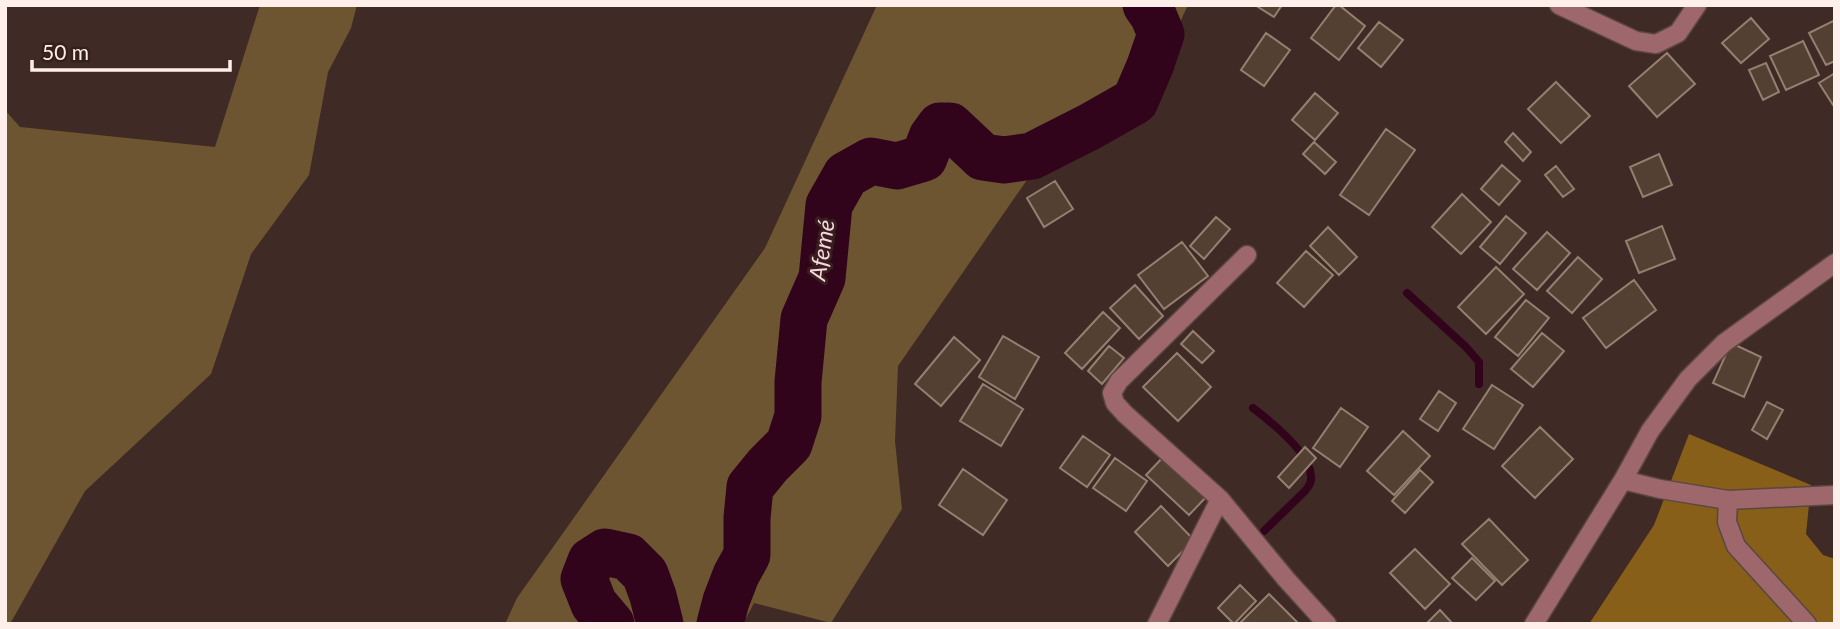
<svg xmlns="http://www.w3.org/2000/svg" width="1840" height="629" font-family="Lato,sans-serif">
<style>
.green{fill:#6e5531}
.forest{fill:#875f19}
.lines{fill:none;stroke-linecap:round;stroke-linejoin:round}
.stream{stroke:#31041c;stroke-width:8}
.river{stroke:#31041c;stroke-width:47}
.building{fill:#544033;stroke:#957f71;stroke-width:2}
.minor-casing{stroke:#5b4641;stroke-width:21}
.minor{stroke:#9e676c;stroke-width:18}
.labels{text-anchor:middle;stroke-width:6;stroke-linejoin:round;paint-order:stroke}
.water-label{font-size:23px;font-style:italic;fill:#fed4e5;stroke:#35201b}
</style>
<rect width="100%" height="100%" fill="#402a25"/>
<path class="green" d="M 260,5 L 357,5 L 351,28 L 328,72 L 309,175 L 251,254 L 211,374 L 85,491 L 10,624 L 5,624 L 5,110 L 20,127 L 215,147 Z
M 877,5 L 1188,5 L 1133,123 L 1038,164 L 898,366 L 895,441 L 902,509 L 831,623 L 754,603 L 743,624 L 505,624 L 517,598 L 765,248 Z"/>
<path class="forest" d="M 1689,434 L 1811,485 L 1806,534 L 1823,555 L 1835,559 L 1835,624 L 1589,624 L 1654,525 Z"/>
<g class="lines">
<path class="stream" d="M 1407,293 L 1466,347 L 1479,362 L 1479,384
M 1253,408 C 1270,421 1310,453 1311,476 C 1312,482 1309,486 1305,491 L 1264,531"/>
<path class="river" d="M 611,624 L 594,604 L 584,579 L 591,561 L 605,552 L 628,557 L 645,574 L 653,596 L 660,624
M 720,624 L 726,601 L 736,575 L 747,555 L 747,518 L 750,487 L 768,465 L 789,444 L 798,416 L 798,382 L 804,319 L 822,278 L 829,205 L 846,175 L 871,161 L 897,166 L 924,158 L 932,137 L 940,126 L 950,126 L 983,157 L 1004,160 L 1032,156 L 1091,126 L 1135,101 L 1150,66 L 1161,34 L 1153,15 L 1146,5"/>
</g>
<path class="building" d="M 1255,5 L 1282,5 L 1274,17 Z
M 1336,5 L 1339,5 L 1365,26 L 1339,60 L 1311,38 Z
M 1751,18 L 1769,39 L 1741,63 L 1722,43 Z
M 1835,20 L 1835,61 L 1826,65 L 1809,33 Z
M 1379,22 L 1403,40 L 1381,67 L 1358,48 Z
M 1266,33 L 1290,50 L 1264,86 L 1241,70 Z
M 1803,41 L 1819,75 L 1786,90 L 1770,56 Z
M 1667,53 L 1695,84 L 1657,117 L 1629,86 Z
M 1766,63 L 1779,92 L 1763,100 L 1749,70 Z
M 1835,73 L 1835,104 L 1833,105 L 1819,83 Z
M 1556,82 L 1590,116 L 1561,143 L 1528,109 Z
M 1315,93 L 1338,113 L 1315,140 L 1292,120 Z
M 1386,129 L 1415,150 L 1369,215 L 1340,195 Z
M 1513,133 L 1531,152 L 1523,161 L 1505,142 Z
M 1314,142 L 1336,162 L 1325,174 L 1303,154 Z
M 1659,154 L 1672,185 L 1643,197 L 1630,167 Z
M 1502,165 L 1520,181 L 1499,205 L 1481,189 Z
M 1556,166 L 1574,189 L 1563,197 L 1545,175 Z
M 1055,181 L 1073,209 L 1044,227 L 1027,198 Z
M 1462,194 L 1491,222 L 1461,254 L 1432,227 Z
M 1506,216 L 1526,233 L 1500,264 L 1480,247 Z
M 1216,217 L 1230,229 L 1204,259 L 1190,246 Z
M 1662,226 L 1675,259 L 1639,273 L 1626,241 Z
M 1328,227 L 1357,257 L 1339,275 L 1310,246 Z
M 1547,232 L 1570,253 L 1537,290 L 1513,269 Z
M 1182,242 L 1208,276 L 1164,309 L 1138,275 Z
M 1306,251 L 1333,275 L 1304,307 L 1277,283 Z
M 1578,257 L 1602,279 L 1572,313 L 1547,291 Z
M 1496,267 L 1524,294 L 1486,334 L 1458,307 Z
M 1634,280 L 1656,310 L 1606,348 L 1583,318 Z
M 1135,285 L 1163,316 L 1139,339 L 1110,308 Z
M 1526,300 L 1549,318 L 1518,356 L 1495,337 Z
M 1103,312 L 1120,328 L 1082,369 L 1065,353 Z
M 1193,331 L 1214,351 L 1202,363 L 1181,344 Z
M 1542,333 L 1564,351 L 1533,387 L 1511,369 Z
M 1003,336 L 1039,357 L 1015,399 L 979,377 Z
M 954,337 L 980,360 L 941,406 L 915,384 Z
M 1731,343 L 1761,357 L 1744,397 L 1713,383 Z
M 1109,346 L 1124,358 L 1102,384 L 1088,371 Z
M 1177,353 L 1211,387 L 1178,421 L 1143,387 Z
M 983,384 L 1023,409 L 1001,446 L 960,421 Z
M 1492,385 L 1523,405 L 1494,449 L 1463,429 Z
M 1439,391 L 1456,403 L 1438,431 L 1420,419 Z
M 1767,402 L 1783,410 L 1767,439 L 1752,430 Z
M 1341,408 L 1368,427 L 1340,467 L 1313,448 Z
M 1540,427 L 1573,459 L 1535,498 L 1502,466 Z
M 1403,431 L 1430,456 L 1394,495 L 1367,471 Z
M 1083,436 L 1110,455 L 1087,487 L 1060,468 Z
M 1305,447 L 1316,458 L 1289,488 L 1278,477 Z
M 1166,454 L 1209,494 L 1189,515 L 1146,475 Z
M 1115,458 L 1147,481 L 1126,511 L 1093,488 Z
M 963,469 L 1007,500 L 983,535 L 939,505 Z
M 1420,470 L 1433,482 L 1405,513 L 1392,501 Z
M 1161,506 L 1194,540 L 1168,566 L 1135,532 Z
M 1489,519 L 1528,560 L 1502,585 L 1462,544 Z
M 1415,549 L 1450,584 L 1425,609 L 1390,573 Z
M 1472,558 L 1495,581 L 1476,600 L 1452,578 Z
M 1240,585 L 1256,601 L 1234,624 L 1218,608 Z
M 1269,594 L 1297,622 L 1295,624 L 1239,624 Z
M 1440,610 L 1453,624 L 1426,624 Z"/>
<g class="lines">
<defs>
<path id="minor" d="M 1559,5 L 1636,41 L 1656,44 L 1678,33 L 1697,5
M 1247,255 L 1119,381 L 1112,393 L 1115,403 L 1125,414 L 1220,499 L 1286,579 L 1327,624
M 1623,480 L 1660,489 L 1728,500 L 1835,495
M 1728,500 L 1727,522 L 1736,546 L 1807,624
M 1157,624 L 1220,499
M 1534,624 L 1623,480 L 1650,431 L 1688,379 L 1724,343 L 1835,263"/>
</defs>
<use href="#minor" class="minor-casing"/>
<use href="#minor" class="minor"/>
</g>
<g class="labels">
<g class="water-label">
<text transform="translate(822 250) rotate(-81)" y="8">Afemé</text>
</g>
</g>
<rect width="1840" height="629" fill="none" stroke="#feefeb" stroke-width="14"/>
<path d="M32 60v10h198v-10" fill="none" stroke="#feefeb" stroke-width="3.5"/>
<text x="42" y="60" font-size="21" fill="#feefeb" stroke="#35201b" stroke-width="5" paint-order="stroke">50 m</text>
</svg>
